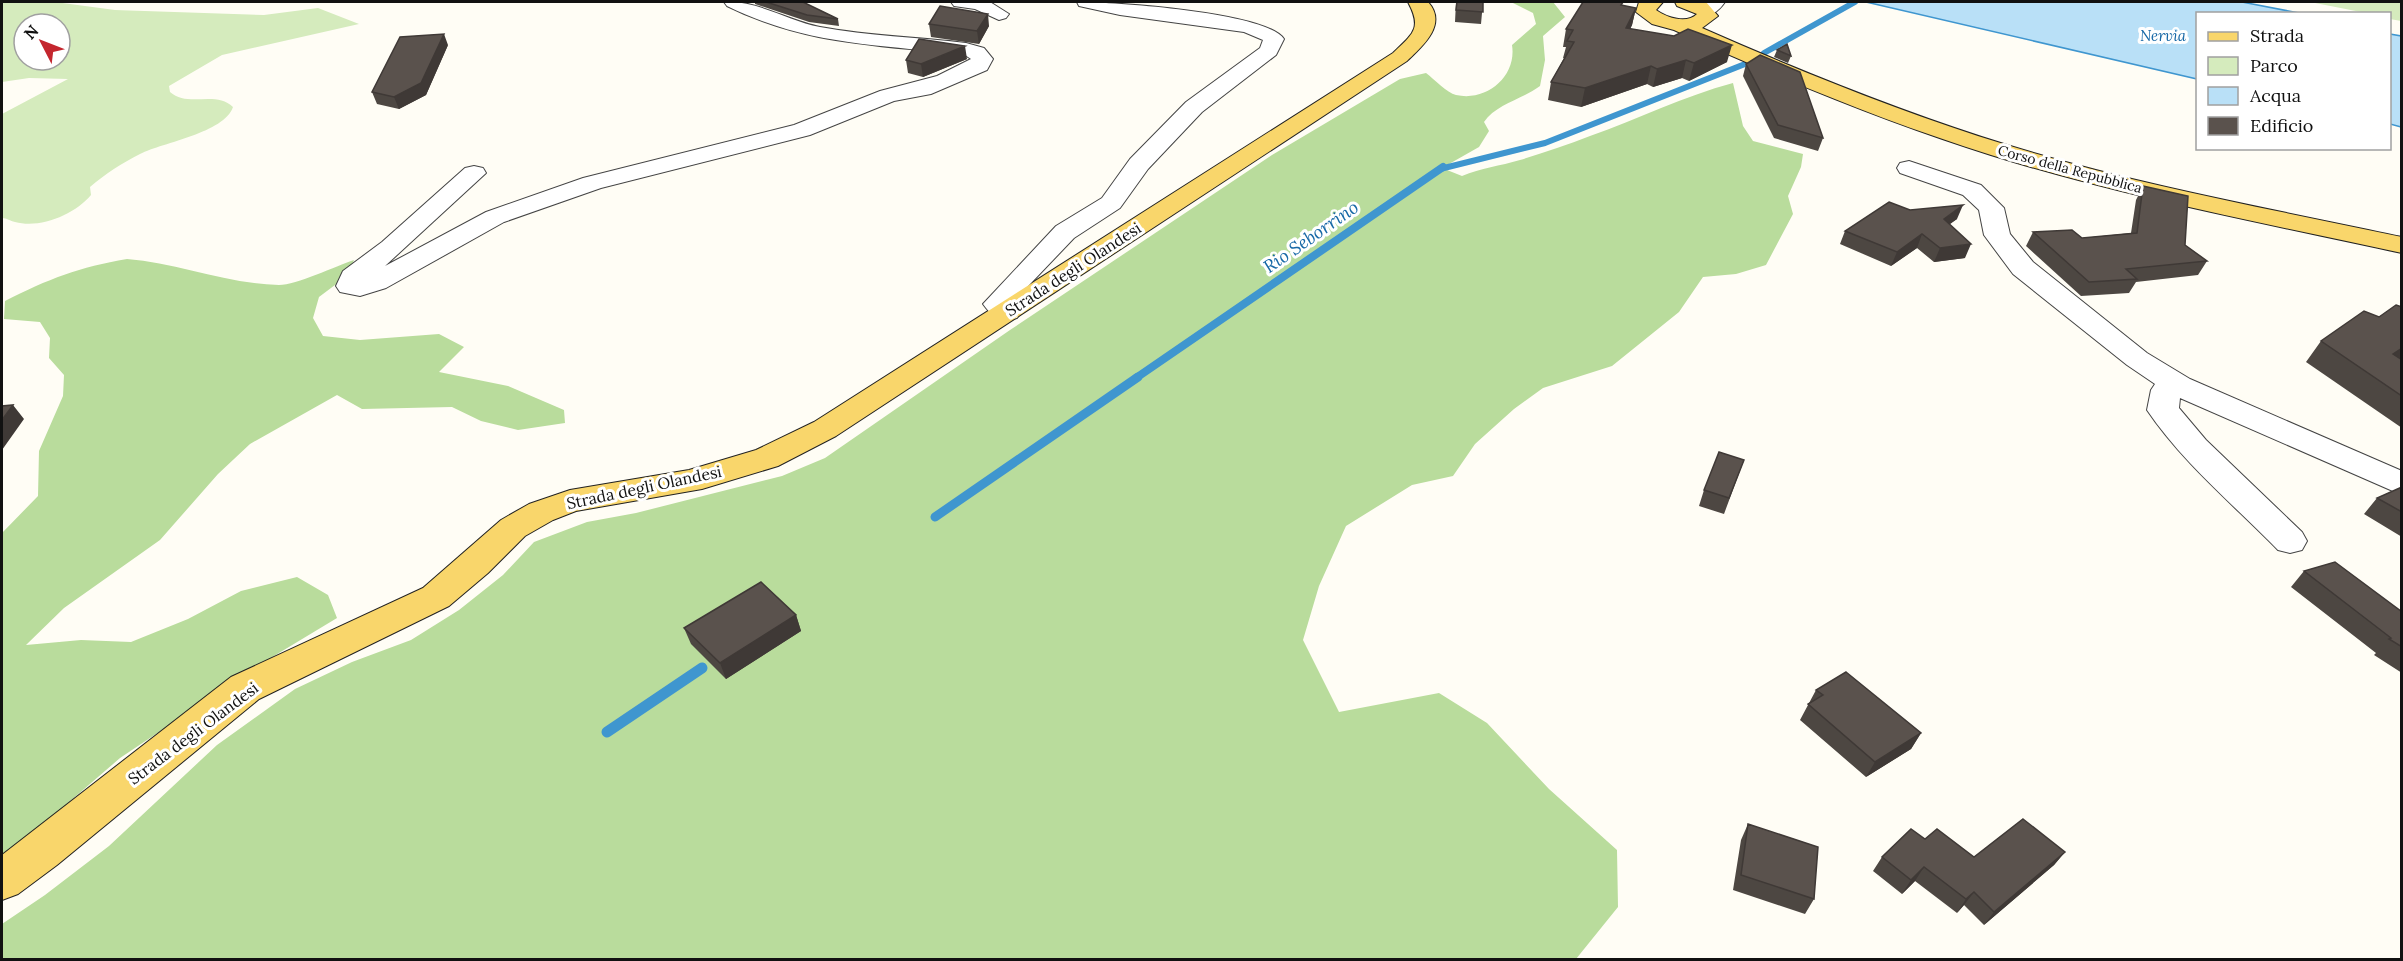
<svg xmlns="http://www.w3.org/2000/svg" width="2403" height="961" font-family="Lora,serif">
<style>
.green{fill:#d5ebbd;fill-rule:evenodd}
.forest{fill:#b9dc9c}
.water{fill:#b9e0f7;stroke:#3f96cf;stroke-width:1.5}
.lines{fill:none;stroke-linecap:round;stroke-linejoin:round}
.stream-far3{stroke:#3f96cf;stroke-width:6}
.stream-far2{stroke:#3f96cf;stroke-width:8}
.stream-far1{stroke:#3f96cf;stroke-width:9}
.stream{stroke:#3f96cf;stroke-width:11}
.minor-casing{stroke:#444;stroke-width:2}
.major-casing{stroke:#222;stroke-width:2}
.minor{fill:#fff;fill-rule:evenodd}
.major{fill:#f9d66b;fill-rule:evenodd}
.wall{fill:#4d4742}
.shaded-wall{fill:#3f3936}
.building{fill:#5a524d;stroke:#3f3936;stroke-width:1.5}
.labels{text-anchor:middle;stroke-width:6;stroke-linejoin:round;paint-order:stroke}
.far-street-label{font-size:14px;fill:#111;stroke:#fff}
.far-water-label{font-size:15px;font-style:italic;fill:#1768a6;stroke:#fff}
.street-label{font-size:16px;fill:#111;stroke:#fff}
.water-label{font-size:18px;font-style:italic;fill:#1768a6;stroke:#fff}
</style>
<rect width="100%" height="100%" fill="#fffdf5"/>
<path class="green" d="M 2,2 L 55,2 L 115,10 L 264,15 L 318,8 L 359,24 L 222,55 L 169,86 L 170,92 C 188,108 216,90 233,107 C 224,133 164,142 140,154 C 122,163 105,174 90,187 L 91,195 C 75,214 41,229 15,222 C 10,221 7,218 2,218 L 2,114 L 68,79 L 29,78 L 2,82 ZM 24,24 L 60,24 L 60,60 L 24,60 Z
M 2310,2 L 2401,2 L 2401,21 L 2390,19 L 2390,14 L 2366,13 Z"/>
<path class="forest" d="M 1511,2 L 1553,2 L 1565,17 L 1543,36 L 1545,60 L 1540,86 C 1523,99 1496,104 1484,122 L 1489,131 L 1479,147 L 1442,168 L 1462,176 C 1481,168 1500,166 1520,160 C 1543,153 1567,145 1590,136 C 1638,119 1684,96 1733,83 L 1743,126 L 1753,141 L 1803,154 L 1801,167 L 1788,196 L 1793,214 L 1766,265 L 1736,274 L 1703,277 L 1679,312 L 1612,366 L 1543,388 L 1514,409 L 1475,444 L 1453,476 L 1412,485 L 1346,526 L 1319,586 L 1303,640 L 1339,712 L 1439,693 L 1487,723 L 1549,789 L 1617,850 L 1618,907 L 1576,959 L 2,960 L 2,924 L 45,895 L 109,846 L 217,745 L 295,689 L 352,662 L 411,640 L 459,610 L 503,575 L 534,542 L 587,522 L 636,513 L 782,476 L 825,458 L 1010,330 L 1272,155 L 1400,79 L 1426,73 C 1434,79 1447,93 1456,95 C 1487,102 1517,76 1512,45 L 1536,24 L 1533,13 Z
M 127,259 C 178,263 227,284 279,285 C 296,285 336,266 354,260 L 347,276 L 319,297 L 313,318 L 323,336 L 360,340 L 439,334 L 464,347 L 439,372 L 508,386 L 564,410 L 565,423 L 518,430 L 481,421 L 452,407 L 362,409 L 337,395 L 250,444 L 218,474 L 160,540 L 64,608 L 26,645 L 81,640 L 131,642 L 188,619 L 241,591 L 297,577 L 328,595 L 337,618 L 264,662 L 120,758 L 2,860 L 2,533 L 38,496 L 39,451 L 63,396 L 64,375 L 49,358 L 50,338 L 40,322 L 4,319 L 5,301 C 48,279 80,267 127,259 Z"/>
<path class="water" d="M 1866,2 L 2242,2 L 2299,13 L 2198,14 L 2197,79 Z
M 2390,34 L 2401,36 L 2401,127 L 2390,124 Z"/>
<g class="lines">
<path class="stream-far3" d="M 1764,53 L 1855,2
M 1440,169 L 1545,143 L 1745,64"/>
<path class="stream-far2" d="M 1136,378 L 1443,167"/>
<path class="stream-far1" d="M 935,517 L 1138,377"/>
<path class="stream" d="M 607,732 L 702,668"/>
<defs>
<path id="minor" d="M 724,2 C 757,0 788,21 820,27 C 868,36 918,37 966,43 L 984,48 L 993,59 L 987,70 L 931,94 L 894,101 L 810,135 L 601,188 L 504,222 L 386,288 L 360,296 L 340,292 L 336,286 L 343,271 L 382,242 L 465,168 L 474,166 L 483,168 L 486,173 L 385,266 L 486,212 L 583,178 L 794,125 L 880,91 L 937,76 L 971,59 L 965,55 C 878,44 808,46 727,6 Z
M 951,2 L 990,2 L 1009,14 L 1006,18 L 999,20 L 975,9 L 954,6 Z
M 1077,2 C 1113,2 1266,12 1284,39 L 1276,55 L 1202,112 L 1148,169 L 1120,208 L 1074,238 L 1013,302 L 1021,312 L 1017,318 C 1002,322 992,317 983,304 L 1056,226 L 1102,198 L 1130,159 L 1186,102 L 1260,48 L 1263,40 L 1244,32 L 1120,15 L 1079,6 Z
M 1704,2 L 1725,2 C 1718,12 1711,17 1699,14 L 1696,10 Z
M 1909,161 L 1981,185 L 2004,208 L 2010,234 L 2033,262 L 2147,353 L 2190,379 L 2402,471 L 2402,495 L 2180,398 L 2179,408 L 2206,440 L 2302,532 L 2307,541 L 2302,550 L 2290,553 L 2278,550 C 2234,505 2182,462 2147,410 L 2151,390 L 2155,384 L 2127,365 L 2013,274 L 1984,235 L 1979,210 L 1963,195 L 1900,173 L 1897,168 L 1900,163 Z"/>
<path id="major" d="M 1408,2 L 1428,2 C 1448,24 1423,46 1407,61 L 836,436 L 778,466 L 702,489 L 576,511 L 553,520 L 525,536 L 488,573 L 449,606 L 259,699 L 57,865 L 18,894 L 2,900 L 2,855 L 231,677 L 423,588 L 501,520 L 529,504 L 570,490 L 689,470 L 756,450 L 814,422 L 1393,53 C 1414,33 1422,28 1408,2 Z
M 1639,2 L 1663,2 L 1656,10 C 1667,18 1687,24 1697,14 L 1677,6 L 1675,2 L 1706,2 L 1718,16 L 1702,28 C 1802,72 1903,113 2007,145 C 2137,185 2270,209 2402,237 L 2402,253 C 2264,223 2125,197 1991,155 C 1882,121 1777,77 1674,30 L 1652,24 L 1636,12 Z"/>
</defs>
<use href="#minor" class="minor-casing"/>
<use href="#major" class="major-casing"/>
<use href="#minor" class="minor"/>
<use href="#major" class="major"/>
</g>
<path class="wall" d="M 755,2 L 803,2 L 838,19 L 839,26 L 809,22 L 755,4 Z
M 1456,2 L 1483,2 L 1481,24 L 1455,22 Z
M 1622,6 L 1636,8 L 1632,25 L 1630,29 L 1727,62 L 1689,81 L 1682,78 L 1653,87 L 1647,84 L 1581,107 L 1548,100 L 1551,82 L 1564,58 L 1563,58 L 1566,47 L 1563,47 L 1566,29 Z
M 929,24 L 989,26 L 979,44 L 931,37 Z
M 448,45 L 426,95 L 399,109 L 377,104 L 372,92 Z
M 1777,50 L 1791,56 L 1788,63 L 1774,57 Z
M 967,59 L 923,77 L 908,73 L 906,60 Z
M 1746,64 L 1823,138 L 1818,151 L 1774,138 L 1743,76 Z
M 2143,186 L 2185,245 L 2207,261 L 2198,275 L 2136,282 L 2129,293 L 2081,296 L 2026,246 L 2033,232 L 2082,238 L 2131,233 L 2136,200 Z
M 1910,210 L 1957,219 L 1949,224 L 1965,258 L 1934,262 L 1917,248 L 1891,266 L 1840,244 L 1845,231 Z
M 2402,307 L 2402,357 L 2399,359 L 2402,360 L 2402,428 L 2306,362 L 2321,341 Z
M 1744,460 L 1724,514 L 1699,506 L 1704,490 Z
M 2402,487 L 2402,537 L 2364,514 L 2377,498 Z
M 2304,571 L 2402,612 L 2402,673 L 2374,655 L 2376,653 L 2291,587 Z
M 796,615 L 801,631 L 726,679 L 691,644 L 684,628 Z
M 1816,690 L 1921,733 L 1911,749 L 1866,777 L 1800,720 Z
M 1748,824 L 1814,899 L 1805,914 L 1733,890 L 1741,840 Z
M 1925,839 L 1974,857 L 2065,852 L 2054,865 L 1984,925 L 1964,905 L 1957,913 L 1915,881 L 1902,894 L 1873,871 L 1882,857 Z"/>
<path class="shaded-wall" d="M 1636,8 L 1632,25 L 1622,46 L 1626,28 Z
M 988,14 L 989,26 L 979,44 L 977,31 Z
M 444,34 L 448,45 L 426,95 L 399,109 L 394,97 Z
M 1732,45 L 1727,62 L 1689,81 L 1694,63 Z
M 965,46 L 967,59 L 923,77 L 921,64 Z
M 1686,60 L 1682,78 L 1653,87 L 1657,69 Z
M 1651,66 L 1647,84 L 1581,107 L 1585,88 Z
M 1963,205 L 1957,219 L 1938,233 L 1944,219 Z
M 1922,234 L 1917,248 L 1891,266 L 1897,252 Z
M 1971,244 L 1965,258 L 1934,262 L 1940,248 Z
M 2402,348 L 2402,357 L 2377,375 L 2393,354 Z
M 13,405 L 24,419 L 2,450 L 2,420 Z
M 796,615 L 801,631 L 726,679 L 720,663 Z
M 1921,733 L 1911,749 L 1866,777 L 1875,762 Z
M 2065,852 L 2054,865 L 1984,925 L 1994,912 Z
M 1924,867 L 1915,881 L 1902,894 L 1911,880 Z
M 1974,892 L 1964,905 L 1957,913 L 1966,899 Z"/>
<path class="building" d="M 766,2 L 803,2 L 838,19 L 807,15 Z
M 1457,2 L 1483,2 L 1483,12 L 1456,10 Z
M 1583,2 L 1623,2 L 1621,5 L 1636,8 L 1626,28 L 1674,36 L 1688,29 L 1732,45 L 1694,63 L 1686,60 L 1657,69 L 1651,66 L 1585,88 L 1551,82 L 1574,42 L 1567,41 L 1573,30 L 1566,29 Z
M 940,6 L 988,14 L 977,31 L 929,24 Z
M 444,34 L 421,83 L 394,97 L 372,92 L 400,37 Z
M 919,39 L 965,46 L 921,64 L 906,60 Z
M 1787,44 L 1791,56 L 1777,50 Z
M 1760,55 L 1800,72 L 1823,138 L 1778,125 L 1746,64 Z
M 2143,186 L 2188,196 L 2185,245 L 2207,261 L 2126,269 L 2137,279 L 2089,282 L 2033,232 L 2072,230 L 2082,238 L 2137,233 Z
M 1889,202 L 1910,210 L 1963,205 L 1944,219 L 1971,244 L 1940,248 L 1922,234 L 1897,252 L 1845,231 Z
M 2396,305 L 2402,307 L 2402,348 L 2393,354 L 2402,360 L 2402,396 L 2321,341 L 2364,311 L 2379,317 Z
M 13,405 L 2,420 L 2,406 Z
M 1719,452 L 1744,460 L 1729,498 L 1704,490 Z
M 2402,487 L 2402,512 L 2377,498 Z
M 2335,562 L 2402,612 L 2402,647 L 2389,639 L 2391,638 L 2304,571 Z
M 761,582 L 796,615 L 720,663 L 684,628 Z
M 1846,672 L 1921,733 L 1875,762 L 1808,704 L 1823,695 L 1816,690 Z
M 2023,819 L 2065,852 L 1994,912 L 1974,892 L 1966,899 L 1924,867 L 1911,880 L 1882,857 L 1911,829 L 1925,839 L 1937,829 L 1974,857 Z
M 1748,824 L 1818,847 L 1814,899 L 1741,875 Z"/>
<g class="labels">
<g class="far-street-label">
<text transform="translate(2070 169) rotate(15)" y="5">Corso della Repubblica</text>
</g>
<g class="far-water-label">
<text x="2163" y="41">Nervia</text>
</g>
<g class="street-label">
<text transform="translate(1073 269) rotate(-33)" y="6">Strada degli Olandesi</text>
<text transform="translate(644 487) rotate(-12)" y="6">Strada degli Olandesi</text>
<text transform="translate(193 733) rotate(-37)" y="6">Strada degli Olandesi</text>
</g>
<g class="water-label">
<text transform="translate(1311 237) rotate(-35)" y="6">Rio Seborrino</text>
</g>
</g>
<rect width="2403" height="961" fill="none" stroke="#111111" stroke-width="6"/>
<rect x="2196" y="12" width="195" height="138" fill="#ffffff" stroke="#a0a0a0" stroke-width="1.5"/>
<rect x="2208" y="32" width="30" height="9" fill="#f9d66b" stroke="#a0a0a0" stroke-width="1.5"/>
<text x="2250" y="42" font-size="18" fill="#111111">Strada</text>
<rect x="2208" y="57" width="30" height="18" fill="#d5ebbd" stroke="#a0a0a0" stroke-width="1.5"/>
<text x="2250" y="72" font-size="18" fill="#111111">Parco</text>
<rect x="2208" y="87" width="30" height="18" fill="#b9e0f7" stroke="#a0a0a0" stroke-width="1.5"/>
<text x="2250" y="102" font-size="18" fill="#111111">Acqua</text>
<rect x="2208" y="117" width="30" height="18" fill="#5a524d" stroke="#a0a0a0" stroke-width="1.5"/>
<text x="2250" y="132" font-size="18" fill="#111111">Edificio</text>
<g transform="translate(42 42) rotate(312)"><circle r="28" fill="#ffffff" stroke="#a0a0a0" stroke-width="1.5"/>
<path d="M0-4.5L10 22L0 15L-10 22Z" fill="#c4262e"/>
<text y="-9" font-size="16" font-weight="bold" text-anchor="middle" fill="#111111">N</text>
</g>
</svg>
